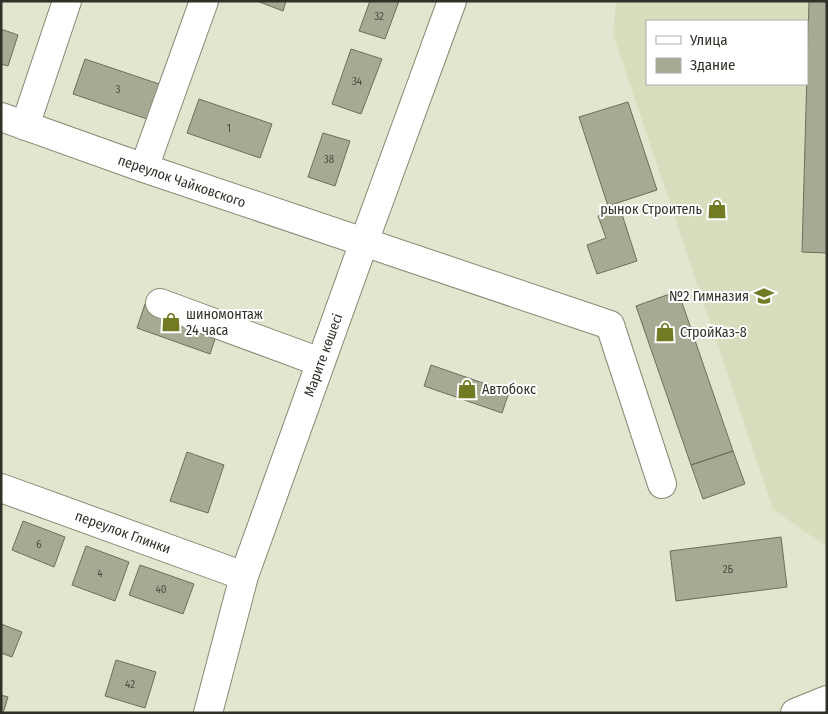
<svg xmlns="http://www.w3.org/2000/svg" width="828" height="714" font-family="'Fira Sans Condensed',sans-serif">
<style>
.built{fill:#d8ddbe;fill-rule:evenodd}
.building{fill:#a6aa93;stroke:#6b6e59}
.lines{fill:none;stroke-linecap:round;stroke-linejoin:round}
.minor-casing{stroke:#868973;stroke-width:30}
.minor{stroke:#fff;stroke-width:28}
.labels{text-anchor:middle;stroke-width:4;stroke-linejoin:round;paint-order:stroke}
.number-label{font-size:11px;fill:#4e4f43}
.street-label{font-size:14px;fill:#303128;stroke:#fff}
.poi-label{font-size:14px;fill:#303128;stroke:#fff;text-anchor:start}
</style>
<rect width="100%" height="100%" fill="#e2e6ce"/>
<path class="built" d="M 616,1 L 827,1 L 827,547 L 773,509 L 613,34 ZM 647,21 L 807,21 L 807,84 L 647,84 Z"/>
<path class="building" d="M 257,1 L 286,1 L 283,11 Z
M 370,1 L 399,1 L 385,39 L 359,31 Z
M 809,1 L 827,1 L 827,253 L 802,252 Z
M 1,29 L 18,35 L 8,66 L 1,64 Z
M 351,49 L 382,59 L 361,114 L 332,104 Z
M 85,59 L 162,85 L 150,120 L 73,94 Z
M 199,99 L 272,124 L 260,158 L 187,133 Z
M 628,102 L 657,190 L 608,206 L 579,117 Z
M 323,133 L 350,141 L 335,186 L 308,177 Z
M 620,208 L 637,261 L 597,274 L 587,245 L 606,238 L 598,216 Z
M 678,291 L 733,451 L 691,465 L 636,306 Z
M 145,304 L 218,330 L 210,354 L 137,328 Z
M 431,365 L 509,392 L 502,413 L 424,386 Z
M 733,451 L 745,484 L 703,499 L 691,465 Z
M 187,452 L 224,465 L 208,513 L 170,501 Z
M 23,521 L 65,537 L 54,567 L 12,550 Z
M 781,537 L 787,587 L 676,601 L 670,551 Z
M 86,546 L 129,562 L 115,601 L 72,585 Z
M 140,565 L 194,584 L 183,614 L 129,595 Z
M 1,624 L 22,632 L 12,657 L 1,653 Z
M 116,660 L 156,672 L 145,708 L 105,696 Z
M 1,695 L 8,697 L 3,713 L 1,713 Z"/>
<g class="lines">
<defs>
<path id="minor" d="M 1,117 L 144,168 L 610,325 L 662,484
M 25,126 L 67,1
M 144,168 L 204,1
M 160,303 L 320,362
M 1,488 L 244,576
M 208,713 L 244,576 L 364,242 L 452,1
M 795,713 L 827,700"/>
</defs>
<use href="#minor" class="minor-casing"/>
<use href="#minor" class="minor"/>
</g>
<defs>
<symbol id="shop-bare" viewBox="-9 -9 18 18"><path d="M-5-2.5h2.3a2.7 3.5 0 0 1 5.4 0H5L5.5 6h-11ZM-1.5-2.5h3a1.5 2.3 0 0 0-3 0Z" fill="#727a24" stroke="#fff" stroke-width="2.5" paint-order="stroke"/></symbol>
<symbol id="school-bare" viewBox="-9 -9 18 18"><path d="M0-5L7-2L0 1L-7-2ZM-4 1L0 2.5L4 1V4Q0 6-4 4Z" fill="#727a24" stroke="#fff" stroke-width="2.5" paint-order="stroke"/></symbol>
</defs>
<g fill-rule="evenodd">
<use href="#shop-bare" x="703" y="195" width="28" height="28"/>
<use href="#school-bare" x="750" y="282" width="28" height="28"/>
<use href="#shop-bare" x="157" y="308" width="28" height="28"/>
<use href="#shop-bare" x="651" y="318" width="28" height="28"/>
<use href="#shop-bare" x="453" y="375" width="28" height="28"/>
</g>
<g class="labels">
<g class="number-label">
<text x="379" y="20">32</text>
<text x="357" y="85">34</text>
<text x="118" y="93">3</text>
<text x="229" y="132">1</text>
<text x="329" y="163">38</text>
<text x="39" y="548">6</text>
<text x="728" y="573">2Б</text>
<text x="100" y="577">4</text>
<text x="161" y="593">40</text>
<text x="130" y="688">42</text>
</g>
<g class="street-label">
<text transform="translate(182 181) rotate(19)" y="5">переулок Чайковского</text>
<text transform="translate(323 355) rotate(-70)" y="5">Марите көшесі</text>
<text transform="translate(123 532) rotate(20)" y="5">переулок Глинки</text>
</g>
<g class="poi-label">
<text x="702" y="214" text-anchor="end">рынок Строитель</text>
<text x="749" y="301" text-anchor="end">№2 Гимназия</text>
<text x="186" y="319">шиномонтаж<tspan x="186" dy="16">24 часа</tspan></text>
<text x="680" y="337">СтройКаз-8</text>
<text x="482" y="394">Автобокс</text>
</g>
</g>
<rect width="828" height="714" fill="none" stroke="#303128" stroke-width="5"/>
<rect x="646" y="20" width="162" height="65" fill="#ffffff" stroke="#acada9"/>
<rect x="656" y="36" width="25" height="8" fill="#ffffff" stroke="#acada9"/>
<text x="690" y="45" font-size="15" fill="#303128">Улица</text>
<rect x="656" y="58" width="25" height="15" fill="#a6aa93" stroke="#acada9"/>
<text x="690" y="70" font-size="15" fill="#303128">Здание</text>
</svg>
